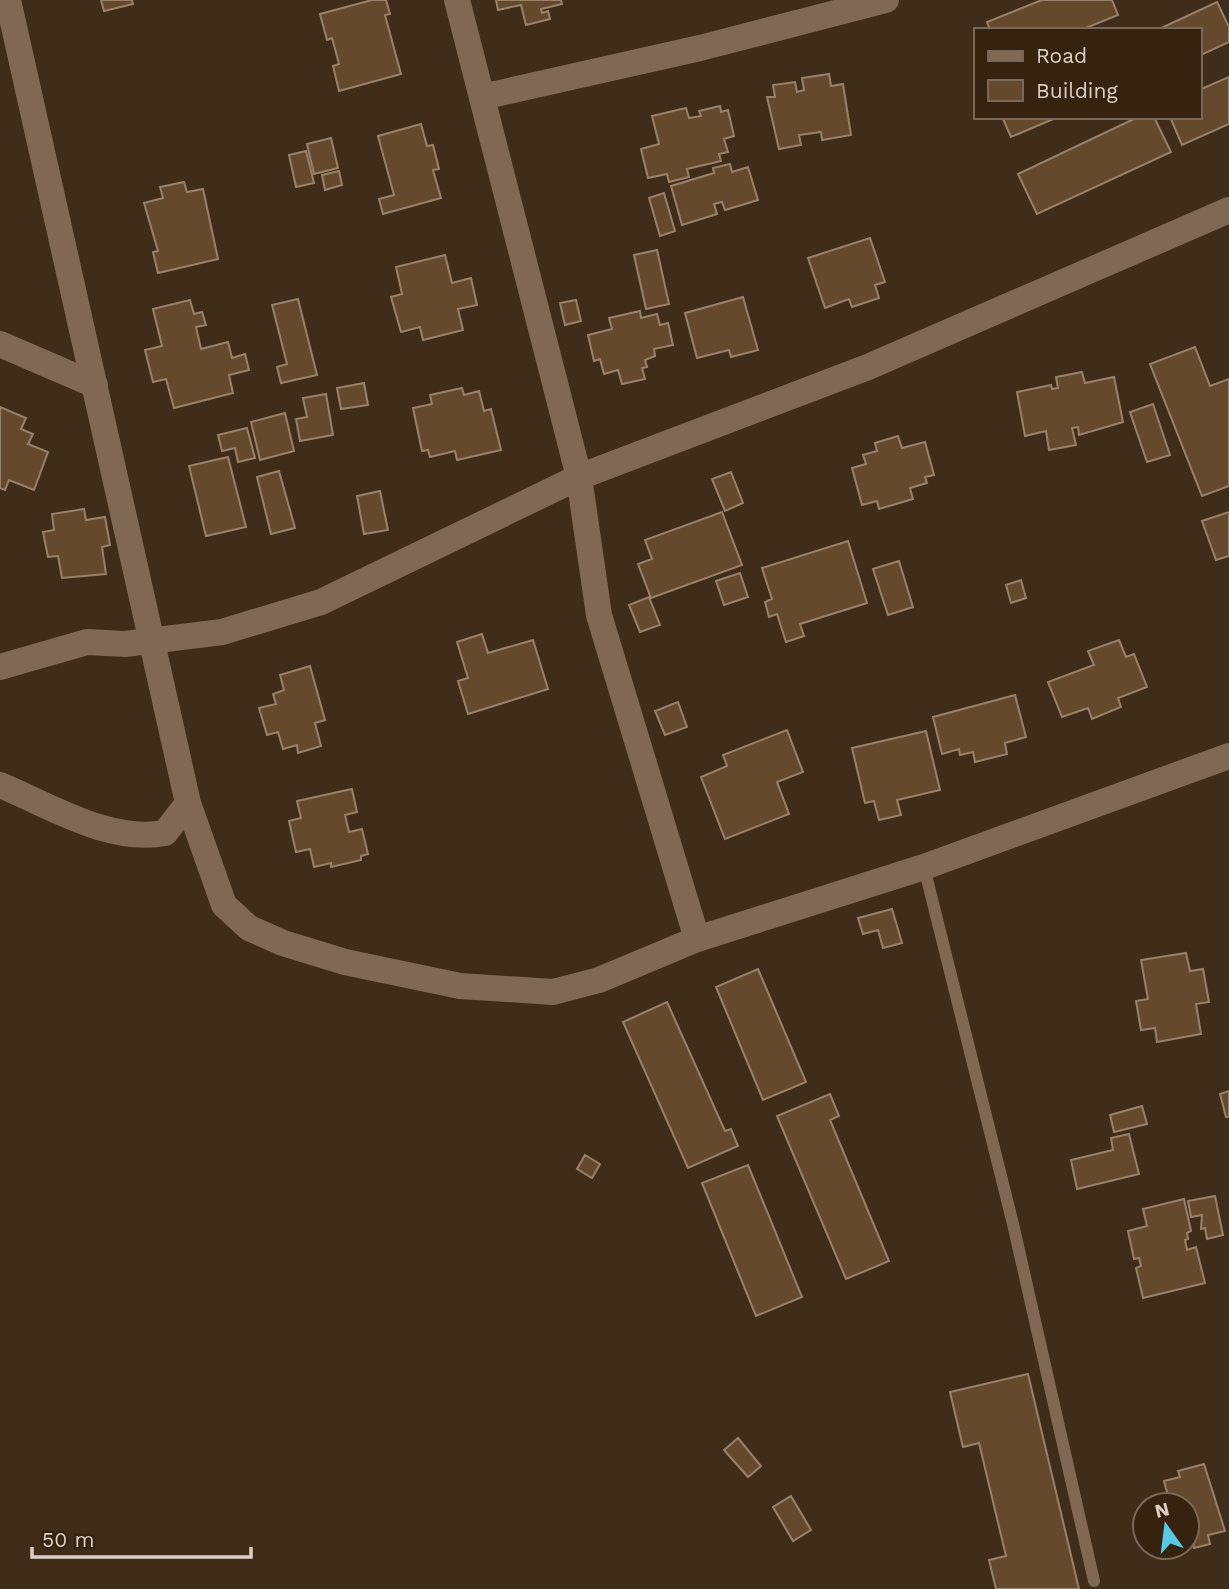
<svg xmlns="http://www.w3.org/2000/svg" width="1229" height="1589" font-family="'Work Sans',sans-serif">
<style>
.building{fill:#65492c;stroke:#98816b;stroke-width:2}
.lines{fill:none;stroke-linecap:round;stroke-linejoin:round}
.lane{stroke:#806954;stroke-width:12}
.street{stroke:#806954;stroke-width:26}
</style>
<rect width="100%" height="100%" fill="#402d19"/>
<path class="building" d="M 101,0 L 132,0 L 133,4 L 104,11 Z
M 372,0 L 386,0 L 390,14 L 385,15 L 401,74 L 339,91 L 333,66 L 339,64 L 332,38 L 327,40 L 320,14 Z
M 496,0 L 561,0 L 562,4 L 541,9 L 542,13 L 548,11 L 550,19 L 526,25 L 521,5 L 498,10 Z
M 1042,0 L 1112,0 L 1118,15 L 1081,30 L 990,30 L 987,22 Z
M 1217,2 L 1229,27 L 1229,42 L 1199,56 L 1199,30 L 1157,30 Z
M 829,74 L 831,86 L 843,84 L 851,135 L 822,140 L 821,132 L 799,135 L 801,145 L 779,149 L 767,97 L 775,97 L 773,85 L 795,82 L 797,92 L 804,90 L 802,78 Z
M 1229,77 L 1229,124 L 1182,145 L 1170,117 L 1199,117 L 1199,90 Z
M 720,106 L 721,112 L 728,110 L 734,136 L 724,139 L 728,152 L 719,154 L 721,161 L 687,169 L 689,177 L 669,182 L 667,174 L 648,178 L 641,149 L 659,144 L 652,116 L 686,108 L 689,118 L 701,116 L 699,111 Z
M 1002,117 L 1058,117 L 1011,137 Z
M 1138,117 L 1154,117 L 1171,152 L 1037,214 L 1018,174 Z
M 421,124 L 427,146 L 433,145 L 439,169 L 433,170 L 441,198 L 383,214 L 379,199 L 394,195 L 378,136 Z
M 331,138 L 338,168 L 314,174 L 307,144 Z
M 306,151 L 314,183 L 296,187 L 289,155 Z
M 730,164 L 732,172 L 748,167 L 758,200 L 725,210 L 722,202 L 714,204 L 717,214 L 682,225 L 671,186 L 714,173 L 713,168 Z
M 339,171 L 342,185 L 325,190 L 322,175 Z
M 184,182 L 187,192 L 203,189 L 218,259 L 158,273 L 153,252 L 158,251 L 144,203 L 163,198 L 160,187 Z
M 664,193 L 675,231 L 660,236 L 649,198 Z
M 870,238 L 885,282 L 875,285 L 879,298 L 852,307 L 849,299 L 825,308 L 808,258 Z
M 657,250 L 669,304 L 646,309 L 634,255 Z
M 445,255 L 452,283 L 471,278 L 477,305 L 458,309 L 463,330 L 423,340 L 420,327 L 401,332 L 391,297 L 402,294 L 396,267 Z
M 743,297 L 758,350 L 731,357 L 729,350 L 697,358 L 685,313 Z
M 298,299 L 317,375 L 281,383 L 277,367 L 287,364 L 272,305 Z
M 190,300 L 194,314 L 202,312 L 206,325 L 196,327 L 201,349 L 228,342 L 232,358 L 245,354 L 249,370 L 229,375 L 233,393 L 174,408 L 166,379 L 153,382 L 145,350 L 162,346 L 153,309 Z
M 576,300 L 581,321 L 565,325 L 560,303 Z
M 640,311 L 641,318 L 657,314 L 660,325 L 668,323 L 673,345 L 654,349 L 655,356 L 645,360 L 647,367 L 642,368 L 645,379 L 622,384 L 618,370 L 604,374 L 600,359 L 594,361 L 588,335 L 612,329 L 609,318 Z
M 1195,347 L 1210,386 L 1229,379 L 1229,486 L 1202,496 L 1150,364 Z
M 1082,372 L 1085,383 L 1114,377 L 1123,422 L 1079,435 L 1078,427 L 1072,428 L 1076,445 L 1049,450 L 1046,431 L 1025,436 L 1017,392 L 1051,385 L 1052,389 L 1058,388 L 1056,377 Z
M 364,383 L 368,405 L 341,409 L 337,388 Z
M 462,388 L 464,395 L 479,391 L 484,411 L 491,409 L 501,450 L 457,460 L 455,451 L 430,457 L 428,450 L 422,451 L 413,408 L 432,404 L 430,395 Z
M 326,394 L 333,435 L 300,441 L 296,419 L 307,417 L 303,398 Z
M 1153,404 L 1170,455 L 1147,462 L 1130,412 Z
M 0,407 L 26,418 L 21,429 L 33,434 L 28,444 L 48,452 L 34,490 L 9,480 L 5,490 L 0,488 Z
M 285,413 L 294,451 L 260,460 L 251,422 Z
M 247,428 L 255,458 L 238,462 L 235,448 L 222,451 L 218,435 Z
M 898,436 L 902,448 L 925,442 L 934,475 L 925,477 L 927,483 L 910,488 L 913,499 L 879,509 L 877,501 L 862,505 L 852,468 L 866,464 L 863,455 L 877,451 L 875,443 Z
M 228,457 L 246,527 L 206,536 L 189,466 Z
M 279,471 L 295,528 L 271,534 L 257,477 Z
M 731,472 L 743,503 L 725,511 L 712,479 Z
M 380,491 L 388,530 L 364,534 L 357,496 Z
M 84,509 L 86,520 L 105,517 L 110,545 L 102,547 L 106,574 L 62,578 L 58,556 L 48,557 L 43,532 L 54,530 L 52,514 Z
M 722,512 L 742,565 L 651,598 L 638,564 L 652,559 L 645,540 Z
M 1229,512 L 1229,556 L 1216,560 L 1202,521 Z
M 848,541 L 867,603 L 800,624 L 804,636 L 786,642 L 777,614 L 769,617 L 765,602 L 772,599 L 762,568 Z
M 899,561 L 913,607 L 888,615 L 873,569 Z
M 740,573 L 748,597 L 724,605 L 716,581 Z
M 1021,580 L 1026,598 L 1011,603 L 1006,585 Z
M 649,597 L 660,625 L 640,632 L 629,605 Z
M 482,634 L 488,653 L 533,640 L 548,689 L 468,714 L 458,681 L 468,678 L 457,642 Z
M 1119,640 L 1126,657 L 1134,654 L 1147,687 L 1118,698 L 1121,707 L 1092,719 L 1088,708 L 1062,717 L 1048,682 L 1094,665 L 1088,651 Z
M 310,666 L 325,720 L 315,723 L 321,746 L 298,753 L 297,745 L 283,749 L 278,732 L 267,735 L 259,708 L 276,704 L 273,694 L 284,690 L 280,675 Z
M 1015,695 L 1026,737 L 1005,743 L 1007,754 L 975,762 L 973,752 L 960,755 L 959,749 L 942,754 L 933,717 Z
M 678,702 L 687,727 L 665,735 L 655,711 Z
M 787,730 L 803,772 L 777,782 L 789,814 L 725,839 L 701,777 L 727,766 L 723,755 Z
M 926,731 L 940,790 L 897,800 L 901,815 L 879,820 L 874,801 L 865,803 L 852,748 Z
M 352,789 L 357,812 L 345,815 L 349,832 L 362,829 L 368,854 L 361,856 L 361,860 L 331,867 L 331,863 L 314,867 L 310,849 L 296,852 L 289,821 L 301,818 L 297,801 Z
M 892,909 L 902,943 L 883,948 L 878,930 L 863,934 L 858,918 Z
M 1186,953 L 1190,971 L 1203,969 L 1209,1002 L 1196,1004 L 1201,1034 L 1157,1042 L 1155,1028 L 1141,1030 L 1136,1001 L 1148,999 L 1141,960 Z
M 758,969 L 806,1082 L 763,1100 L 716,987 Z
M 667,1002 L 725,1131 L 731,1129 L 738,1146 L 688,1168 L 623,1022 Z
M 1229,1091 L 1229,1117 L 1226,1117 L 1220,1094 Z
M 830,1094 L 839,1116 L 830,1120 L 889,1261 L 846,1279 L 777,1116 Z
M 1142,1106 L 1147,1124 L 1114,1132 L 1110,1115 Z
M 1129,1134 L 1139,1174 L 1077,1189 L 1071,1160 L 1113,1150 L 1111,1138 Z
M 585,1155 L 600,1164 L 592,1178 L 577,1169 Z
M 748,1165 L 802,1297 L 756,1316 L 702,1183 Z
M 1215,1196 L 1223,1235 L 1207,1239 L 1205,1228 L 1201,1229 L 1202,1215 L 1191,1217 L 1188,1201 Z
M 1184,1199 L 1191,1231 L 1187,1233 L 1188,1239 L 1185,1240 L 1187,1250 L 1196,1247 L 1205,1283 L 1143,1298 L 1136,1268 L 1141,1266 L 1139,1258 L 1134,1259 L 1128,1231 L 1147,1226 L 1143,1209 Z
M 1028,1374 L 1079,1589 L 996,1589 L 989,1560 L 1006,1556 L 979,1443 L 963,1447 L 950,1392 Z
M 738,1438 L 761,1466 L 748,1477 L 724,1450 Z
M 1204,1464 L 1225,1531 L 1208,1535 L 1210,1544 L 1194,1548 L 1192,1539 L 1187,1540 L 1187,1505 L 1161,1505 L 1159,1498 L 1168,1496 L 1164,1481 L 1180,1477 L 1178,1471 Z
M 791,1496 L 811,1530 L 793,1541 L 773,1507 Z"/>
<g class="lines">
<path class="lane" d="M 924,867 L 1013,1224 L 1094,1581"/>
<path class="street" d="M 8,0 L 188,803 L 224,905 L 249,928 L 283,943 L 345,962 L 460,986 L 553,992 L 599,980 L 697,939 L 924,867 L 1229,756
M 457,0 L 579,477 L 599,615 L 697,939
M 482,97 L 700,48 L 886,0
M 0,344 L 95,385
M 0,667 L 87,642 L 125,644 L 222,632 L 321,602 L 579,477 L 868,367 L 1229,210
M 0,785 C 51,806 108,843 165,833 L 188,803"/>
</g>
<rect x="974" y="28" width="228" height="91" fill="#36230f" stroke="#786857" stroke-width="2"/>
<rect x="988" y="51" width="35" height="10" fill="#806954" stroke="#786857" stroke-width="2"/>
<text x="1036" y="63" font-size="21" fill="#dbcfc3">Road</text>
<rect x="988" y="80" width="35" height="21" fill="#65492c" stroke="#786857" stroke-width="2"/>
<text x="1036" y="98" font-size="21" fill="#dbcfc3">Building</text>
<g transform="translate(1166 1526) rotate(346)"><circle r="33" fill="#36230f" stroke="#786857" stroke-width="2"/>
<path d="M0-5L12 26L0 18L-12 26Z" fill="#57c9e2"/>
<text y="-10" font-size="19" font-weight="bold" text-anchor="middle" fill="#dbcfc3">N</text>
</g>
<path d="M32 1547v10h219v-10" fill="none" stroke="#dbcfc3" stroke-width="3.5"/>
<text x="42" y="1547" font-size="21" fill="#dbcfc3" stroke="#36230f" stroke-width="5" paint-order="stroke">50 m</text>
</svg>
